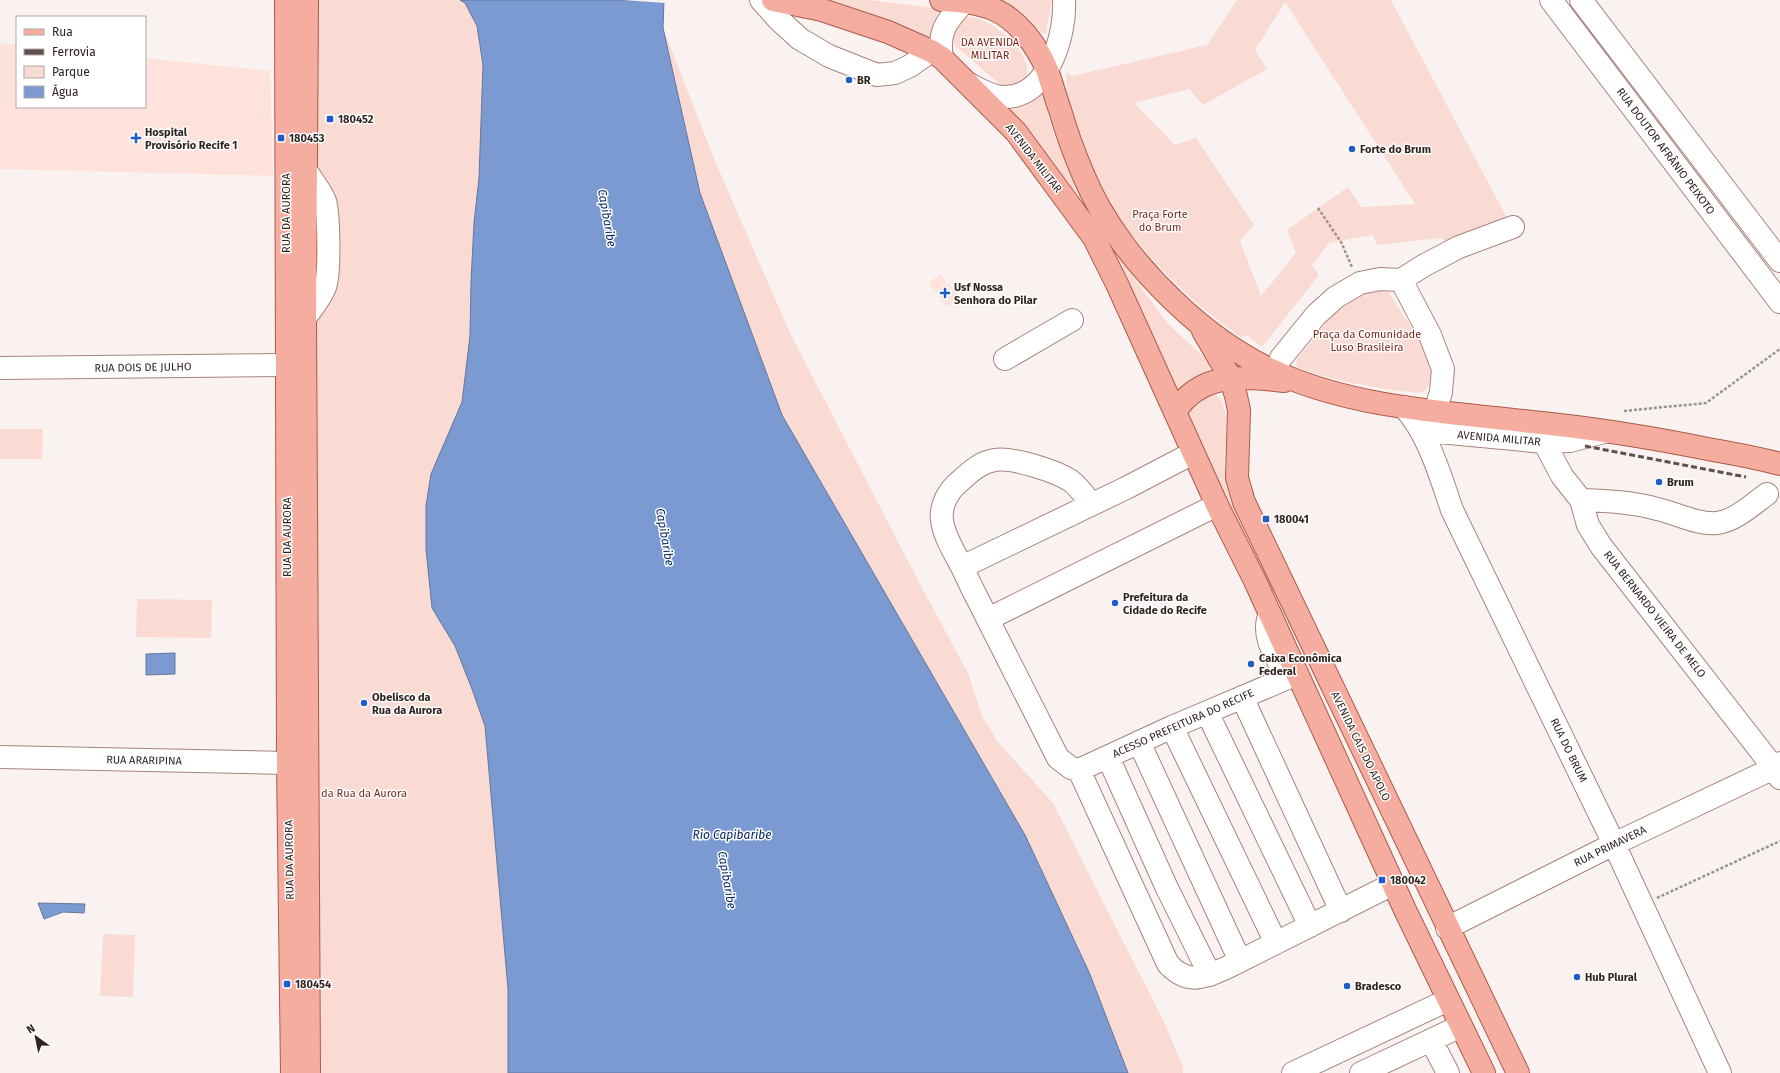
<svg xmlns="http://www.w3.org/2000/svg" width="1780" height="1073" font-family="'Fira Sans',sans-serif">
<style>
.built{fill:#fee2db}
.green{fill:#f9dbd4;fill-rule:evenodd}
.water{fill:#7a9ad1;stroke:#64769c}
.pier{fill:#faf2f0}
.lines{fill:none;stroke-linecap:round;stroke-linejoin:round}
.minor-casing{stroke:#a6847d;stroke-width:24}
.major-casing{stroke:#ac5a4a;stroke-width:24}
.path{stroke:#9d9290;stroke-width:2.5;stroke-dasharray:3 2;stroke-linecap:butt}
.minor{stroke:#fff;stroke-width:22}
.major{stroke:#f5ada0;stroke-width:22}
.rail{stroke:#5d504e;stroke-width:3;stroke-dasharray:6 3;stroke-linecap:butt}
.poi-dot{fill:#205cc9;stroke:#fff;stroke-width:1.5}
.labels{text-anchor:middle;stroke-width:3;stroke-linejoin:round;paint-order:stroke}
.park-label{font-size:11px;fill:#7c2719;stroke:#fff}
.poi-label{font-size:11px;font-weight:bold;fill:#312320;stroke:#fff;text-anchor:start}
.street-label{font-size:11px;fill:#312320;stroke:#fff}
.water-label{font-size:12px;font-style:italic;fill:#022465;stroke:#fff}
</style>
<rect width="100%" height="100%" fill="#faf2f0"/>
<path class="built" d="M 0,43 L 17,45 L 17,107 L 145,107 L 145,58 L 270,71 L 273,176 L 0,169 Z
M 941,274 L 947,284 L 949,283 L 953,289 L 952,290 L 959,298 L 946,307 L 929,282 Z"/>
<path class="green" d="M 316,0 L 460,0 L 465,3 L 477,26 L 483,65 L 479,178 L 474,223 L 471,282 L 470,336 L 462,402 L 431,474 L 426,506 L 426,549 L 432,608 L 455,646 L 472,689 L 485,726 L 508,989 L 508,1073 L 319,1073 Z
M 822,0 L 869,0 L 935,8 L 938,12 L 932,26 L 931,39 Z
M 999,0 L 1052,0 L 1046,33 L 1043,34 L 1022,14 Z
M 1237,0 L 1391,0 L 1507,218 L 1450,244 L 1441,238 L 1377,245 L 1373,235 L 1329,243 L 1312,265 L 1319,275 L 1262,347 L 1248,336 L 1240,337 C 1175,290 1117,230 1084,156 C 1079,146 1077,134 1074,124 C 1070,106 1064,91 1067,73 L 1072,76 L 1207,45 ZM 1285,2 L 1415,204 L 1361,207 L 1348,187 L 1287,230 L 1296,253 L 1261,296 L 1240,241 L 1254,225 L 1196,138 L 1175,145 L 1134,103 L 1189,89 L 1203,105 L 1267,69 L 1255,50 Z
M 963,17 C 987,14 1024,45 1027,69 C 1028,77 1026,81 1018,83 C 1012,86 1008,88 1001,85 L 959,49 L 955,46 L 952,36 Z
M 663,28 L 715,161 L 789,331 L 923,590 L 968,673 L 982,716 L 998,742 L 1053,803 L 1165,1024 L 1183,1068 L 1183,1073 L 1128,1073 L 1089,972 L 1025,835 L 782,415 L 700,193 Z
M 1041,92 L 1054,134 L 1068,167 L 1115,247 L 1135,279 L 1168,324 L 1208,361 L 1210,369 L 1208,374 L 1177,393 L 1106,234 L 1095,216 L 1010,110 L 1011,107 Z
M 1375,285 L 1387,290 L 1435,364 L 1433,381 L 1424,391 L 1417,393 C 1376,388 1335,382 1296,367 L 1297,359 L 1340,305 Z
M 1212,392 C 1236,405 1222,446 1225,467 C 1226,477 1231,487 1235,496 C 1247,529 1263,560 1278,591 L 1270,594 L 1188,415 L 1190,405 Z
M 0,429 L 43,429 L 42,459 L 0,459 Z
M 137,599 L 212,600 L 211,638 L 136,637 Z
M 103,934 L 135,935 L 133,997 L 100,996 Z"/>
<path class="water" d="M 460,0 L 664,0 L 663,28 L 700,193 L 782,415 L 1025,835 L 1089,972 L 1128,1073 L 508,1073 L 508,989 L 485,726 L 472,689 L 455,646 L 432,608 L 426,549 L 426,506 L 431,474 L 462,402 L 470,336 L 471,282 L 474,223 L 479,178 L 483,65 L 477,26 L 465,3 Z
M 175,653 L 175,674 L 146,675 L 146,654 Z
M 38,903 L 85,904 L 84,913 L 63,912 L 44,919 Z"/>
<path class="pier" d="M 622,0 L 666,0 L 666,3 Z"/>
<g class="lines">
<defs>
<path id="minor" d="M 761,0 L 778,19 L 800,39 L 829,56 L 877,75 L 895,73 L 910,66 L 931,51
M 1551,0 L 1780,302
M 1581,0 L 1780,261
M 942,58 C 937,30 949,18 966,0
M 969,84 C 979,89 993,98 1006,97 C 1048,96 1066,35 1064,0
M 1401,280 L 1430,335 L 1443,369 L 1441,392 L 1435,412
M 305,318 C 312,308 321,298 325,287 C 330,275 329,214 325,201 C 321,191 313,182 307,172
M 1281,358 L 1316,315 L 1336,297 L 1360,283 L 1380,279 L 1401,280 L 1423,266 L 1459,247 L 1513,227
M 1005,359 L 1072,320
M 0,368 L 286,365
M 1404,407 C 1429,435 1440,475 1452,510 L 1614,844 L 1720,1073
M 1419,427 L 1428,431 L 1544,442 L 1570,441 L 1604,432
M 1544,442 L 1562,476 L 1581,500 L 1588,525 L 1601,546 L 1774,768 L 1780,778
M 1193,453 L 1126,488 L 962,567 L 971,586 L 1058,758 L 1071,768 L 1079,770 L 1172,727 L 1297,674
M 1581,500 C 1606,501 1633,502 1657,509 C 1676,513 1697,525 1717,523 C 1735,521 1753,504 1767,494
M 962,567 C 955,553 944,537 942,520 C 940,506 948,491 959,482 C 969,473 980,462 995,460 C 1012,457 1056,471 1071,481 C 1079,487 1085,496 1091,504
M 1270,614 C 1260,636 1277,658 1287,677
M 988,619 L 1217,505
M 1242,697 L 1341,911
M 1207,712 L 1310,926
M 1172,727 L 1276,943
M 1139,742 L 1240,961
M 0,757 L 288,763
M 1108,757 L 1166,886 L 1210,975
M 1079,770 L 1168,964 C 1188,985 1202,978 1226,968 L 1393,884
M 1447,928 L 1614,844 L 1774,768 L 1780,763
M 1431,1040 L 1448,1073
M 1293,1073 L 1448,1000
M 1361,1073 L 1461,1026"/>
<path id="major" d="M 286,0 L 288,763 L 292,1073
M 307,0 L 305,318 L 309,1073
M 773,0 L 822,10 L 888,32 L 931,51 L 942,58 L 1016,132 L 1094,238 L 1117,284 L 1217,505 L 1255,581 L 1406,912 L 1484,1073
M 941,0 C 959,1 976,2 993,9 C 1017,19 1037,45 1047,70 C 1052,83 1055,97 1060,110 C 1066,131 1074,153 1083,174 C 1102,221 1137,266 1174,301 C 1202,328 1236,353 1271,370 C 1351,408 1446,412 1532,422 C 1593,428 1654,438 1713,450 C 1735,454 1758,458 1780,464
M 1203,331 L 1230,377 L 1236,396 L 1239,410 L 1237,478 L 1244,502 L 1518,1073
M 1175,412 C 1200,372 1243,376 1284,381"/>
</defs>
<use href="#minor" class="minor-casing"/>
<use href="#major" class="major-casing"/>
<path class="path" d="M 1318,208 L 1341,242 L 1352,267
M 1624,411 L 1706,403 L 1780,349
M 1657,898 L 1780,841"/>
<use href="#minor" class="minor"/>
<use href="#major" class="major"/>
<path class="rail" d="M 1585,446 L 1746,477"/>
</g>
<g class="poi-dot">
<circle cx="849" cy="80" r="4"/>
<rect x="326" y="115" width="8" height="8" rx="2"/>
<path d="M134 132h4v4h4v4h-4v4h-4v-4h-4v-4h4z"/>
<rect x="277" y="134" width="8" height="8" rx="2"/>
<circle cx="1352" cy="149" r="4"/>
<path d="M943 287h4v4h4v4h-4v4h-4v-4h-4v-4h4z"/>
<circle cx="1659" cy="482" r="4"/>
<rect x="1262" y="515" width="8" height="8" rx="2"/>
<circle cx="1115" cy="603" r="4"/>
<circle cx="1251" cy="664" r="4"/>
<circle cx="364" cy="703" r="4"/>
<rect x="1378" y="876" width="8" height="8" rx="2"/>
<circle cx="1577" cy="977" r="4"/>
<rect x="283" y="980" width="8" height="8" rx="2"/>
<circle cx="1347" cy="986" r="4"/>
</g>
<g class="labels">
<g class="park-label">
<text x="990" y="46">DA AVENIDA<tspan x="990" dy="13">MILITAR</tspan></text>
<text x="1160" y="218">Praça Forte<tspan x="1160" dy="13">do Brum</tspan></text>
<text x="1367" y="338">Praça da Comunidade<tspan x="1367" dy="13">Luso Brasileira</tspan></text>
<text x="364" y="797">da Rua da Aurora</text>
</g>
<g class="poi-label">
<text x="857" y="84">BR</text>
<text x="338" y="123">180452</text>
<text x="145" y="136">Hospital<tspan x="145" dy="13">Provisório Recife 1</tspan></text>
<text x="289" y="142">180453</text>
<text x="1360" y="153">Forte do Brum</text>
<text x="954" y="291">Usf Nossa<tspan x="954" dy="13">Senhora do Pilar</tspan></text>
<text x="1667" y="486">Brum</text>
<text x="1274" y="523">180041</text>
<text x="1123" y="601">Prefeitura da<tspan x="1123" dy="13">Cidade do Recife</tspan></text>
<text x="1259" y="662">Caixa Econômica<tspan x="1259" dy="13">Federal</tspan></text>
<text x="372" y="701">Obelisco da<tspan x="372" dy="13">Rua da Aurora</tspan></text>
<text x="1390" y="884">180042</text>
<text x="1585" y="981">Hub Plural</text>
<text x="295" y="988">180454</text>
<text x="1355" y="990">Bradesco</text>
</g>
<g class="street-label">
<text transform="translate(1666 151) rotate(53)" y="4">RUA DOUTOR AFRÂNIO PEIXOTO</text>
<text transform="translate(1034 158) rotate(52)" y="4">AVENIDA MILITAR</text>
<text transform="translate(286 213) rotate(-90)" y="4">RUA DA AURORA</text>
<text transform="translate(143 367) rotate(-1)" y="4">RUA DOIS DE JULHO</text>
<text transform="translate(1499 438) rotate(5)" y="4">AVENIDA MILITAR</text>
<text transform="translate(287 537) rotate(-90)" y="4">RUA DA AURORA</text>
<text transform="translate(1655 614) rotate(52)" y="4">RUA BERNARDO VIEIRA DE MELO</text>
<text transform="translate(1183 723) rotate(-24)" y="4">ACESSO PREFEITURA DO RECIFE</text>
<text transform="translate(1361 746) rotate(64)" y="4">AVENIDA CAIS DO APOLO</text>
<text transform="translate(1569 750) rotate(64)" y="4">RUA DO BRUM</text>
<text transform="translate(144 760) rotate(1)" y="4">RUA ARARIPINA</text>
<text transform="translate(1610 846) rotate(-26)" y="4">RUA PRIMAVERA</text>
<text transform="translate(289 860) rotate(-91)" y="4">RUA DA AURORA</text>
</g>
<g class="water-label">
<text transform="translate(607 218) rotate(80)" y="4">Capibaribe</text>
<text transform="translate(665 537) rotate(80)" y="4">Capibaribe</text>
<text x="732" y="839">Rio Capibaribe</text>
<text transform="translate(727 880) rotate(80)" y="4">Capibaribe</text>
</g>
</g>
<rect x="16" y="16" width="130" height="92" fill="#ffffff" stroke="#ada7a6"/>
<rect x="24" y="29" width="20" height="6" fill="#f5ada0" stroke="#ada7a6"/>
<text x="52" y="36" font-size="12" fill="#312320">Rua</text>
<rect x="24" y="49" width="20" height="6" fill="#5d504e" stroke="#ada7a6"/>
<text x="52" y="56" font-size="12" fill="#312320">Ferrovia</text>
<rect x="24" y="66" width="20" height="12" fill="#f9dbd4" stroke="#ada7a6"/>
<text x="52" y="76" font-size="12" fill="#312320">Parque</text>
<rect x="24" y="86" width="20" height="12" fill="#7a9ad1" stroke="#ada7a6"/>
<text x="52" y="96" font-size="12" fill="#312320">Água</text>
<g transform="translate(36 1037) rotate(327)" stroke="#ffffff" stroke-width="3" paint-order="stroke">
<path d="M0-3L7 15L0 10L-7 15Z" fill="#312320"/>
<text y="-6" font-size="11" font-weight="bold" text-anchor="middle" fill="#312320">N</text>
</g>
</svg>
